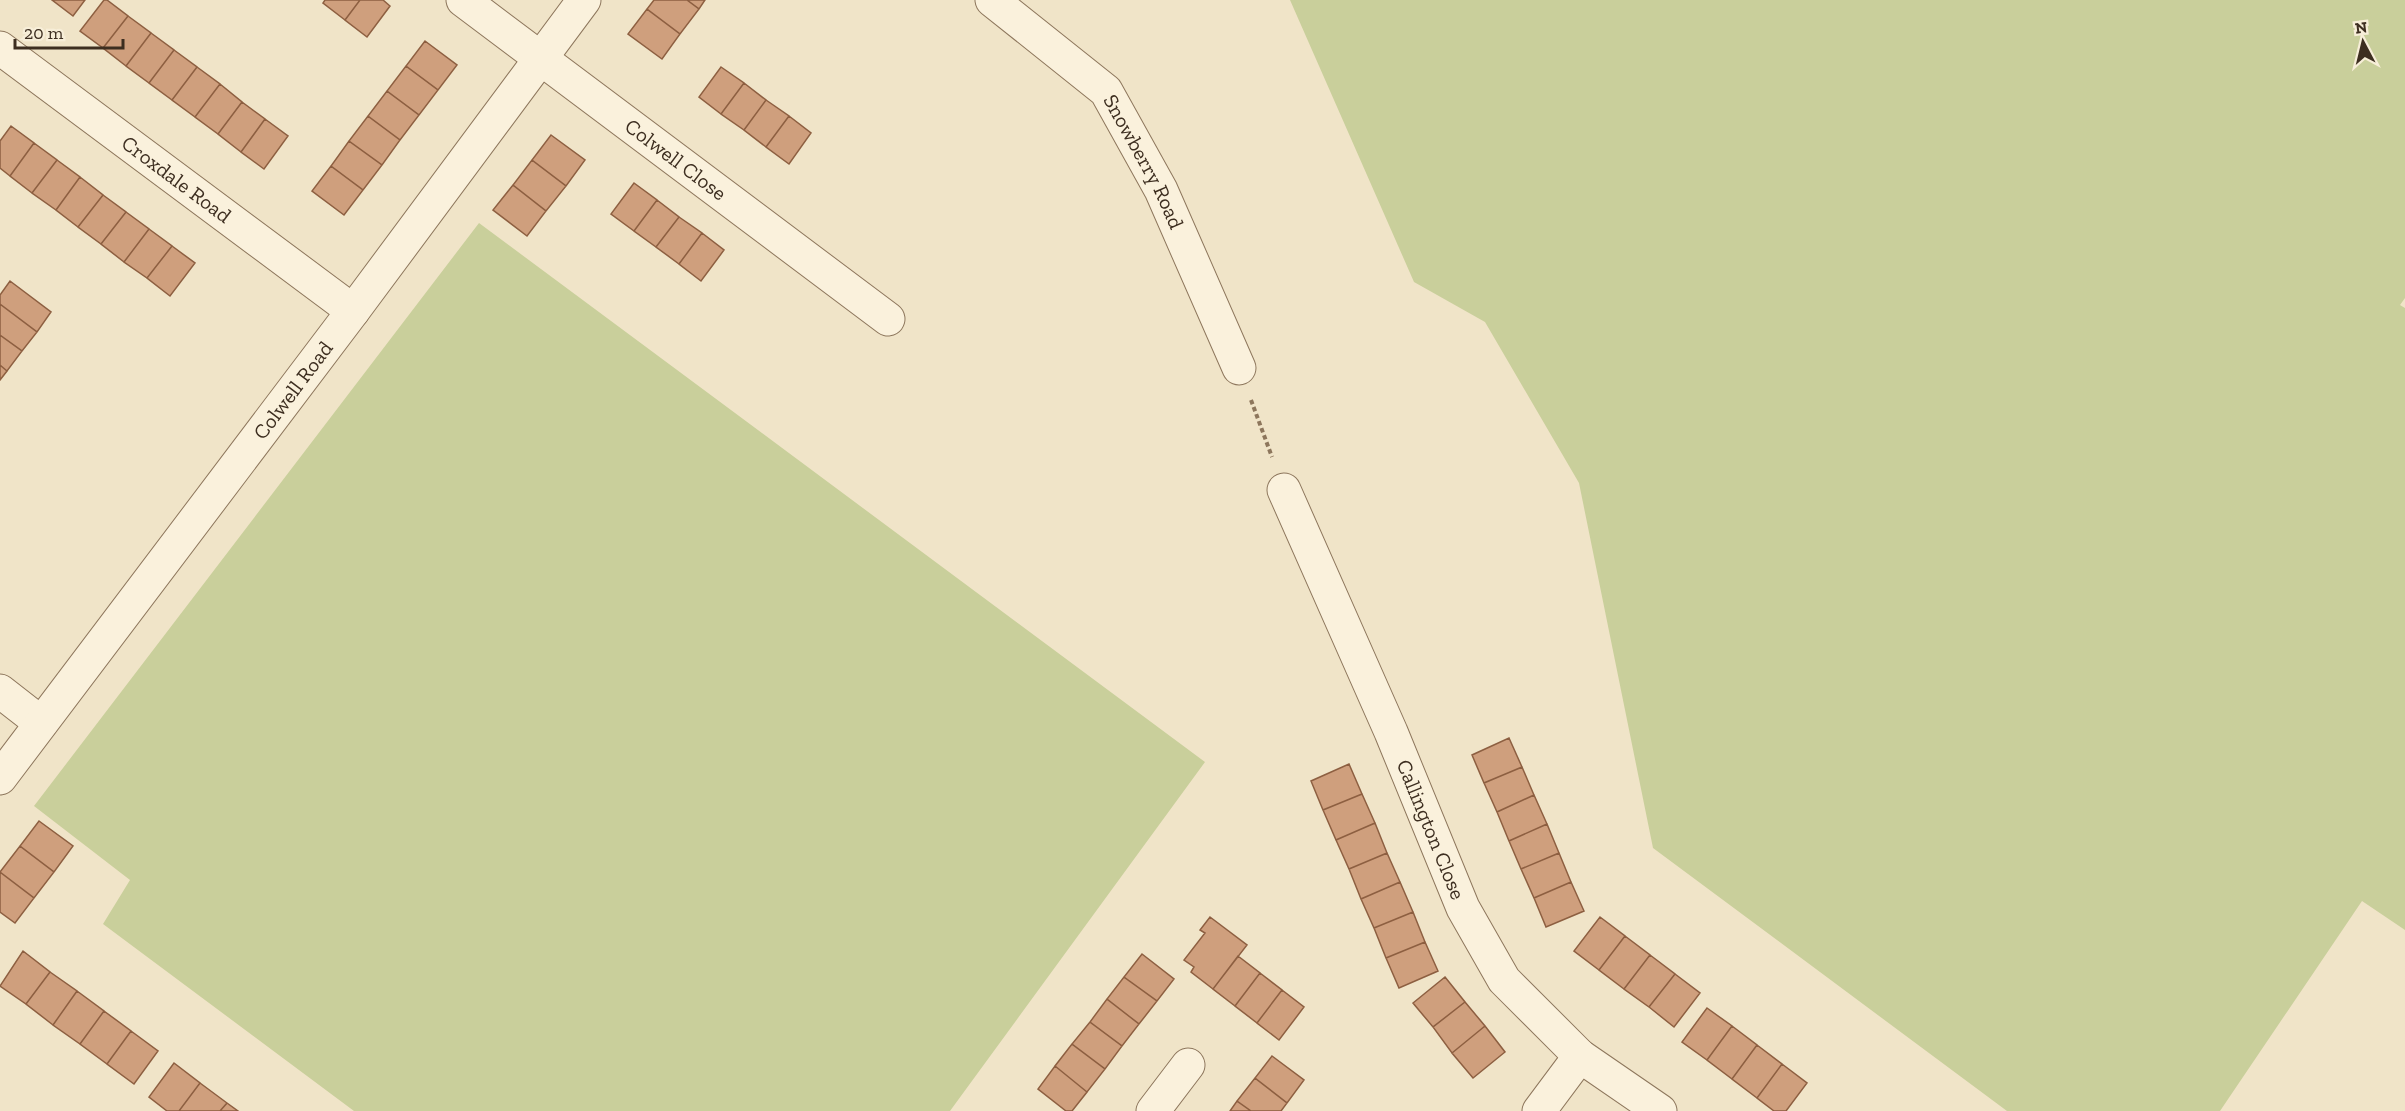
<svg xmlns="http://www.w3.org/2000/svg" width="2405" height="1111" font-family="'Zilla Slab',serif">
<style>
.green{fill:#c9cf9b}
.building{fill:#cf9f7d;stroke:#8d5f41;stroke-width:1.5}
.lines{fill:none;stroke-linecap:round;stroke-linejoin:round}
.street-casing{stroke:#8d765c;stroke-width:35}
.path{stroke:#8d765c;stroke-width:4;stroke-dasharray:4.5 3;stroke-linecap:butt}
.street{stroke:#faf1dc;stroke-width:33}
.labels{text-anchor:middle;stroke-width:5;stroke-linejoin:round;paint-order:stroke}
.street-label{font-size:21px;fill:#3d2e20;stroke:#f7eed8}
</style>
<rect width="100%" height="100%" fill="#f0e4c8"/>
<path class="green" d="M 1290,0 L 2405,0 L 2405,298 L 2400,305 L 2405,308 L 2405,930 L 2362,901 L 2220,1111 L 2007,1111 L 1653,848 L 1579,483 L 1485,322 L 1414,282 Z
M 479,223 L 1205,762 L 950,1111 L 354,1111 L 103,924 L 130,880 L 34,806 Z"/>
<path class="building" d="M 52,0 L 85,0 L 73,16 Z
M 104,0 L 107,0 L 128,16 L 103,48 L 80,31 Z
M 325,0 L 360,0 L 345,20 L 323,3 Z
M 360,0 L 383,0 L 390,6 L 367,37 L 345,20 Z
M 654,0 L 687,0 L 699,9 L 680,34 L 647,9 Z
M 687,0 L 705,0 L 699,9 Z
M 647,9 L 680,34 L 662,59 L 628,34 Z
M 128,16 L 151,33 L 126,66 L 103,48 Z
M 151,33 L 174,50 L 149,83 L 126,66 Z
M 425,41 L 457,65 L 438,90 L 406,66 Z
M 174,50 L 197,67 L 172,100 L 149,83 Z
M 406,66 L 438,90 L 419,115 L 387,91 Z
M 197,67 L 220,84 L 195,117 L 172,100 Z
M 721,67 L 744,83 L 721,114 L 699,97 Z
M 744,83 L 766,100 L 744,130 L 721,114 Z
M 220,84 L 242,102 L 218,134 L 195,117 Z
M 387,91 L 419,115 L 400,140 L 368,116 Z
M 766,100 L 789,116 L 766,147 L 744,130 Z
M 242,102 L 265,119 L 241,152 L 218,134 Z
M 368,116 L 400,140 L 382,165 L 349,141 Z
M 789,116 L 811,133 L 789,164 L 766,147 Z
M 265,119 L 288,136 L 264,169 L 241,152 Z
M 11,126 L 34,143 L 10,176 L 0,168 L 0,141 Z
M 551,135 L 585,160 L 566,186 L 532,160 Z
M 349,141 L 382,165 L 363,190 L 331,166 Z
M 34,143 L 57,160 L 32,193 L 10,176 Z
M 57,160 L 80,177 L 56,210 L 32,193 Z
M 532,160 L 566,186 L 546,211 L 513,185 Z
M 331,166 L 363,190 L 344,215 L 312,191 Z
M 80,177 L 103,195 L 78,227 L 56,210 Z
M 634,183 L 657,200 L 634,231 L 611,214 Z
M 513,185 L 546,211 L 527,236 L 493,210 Z
M 103,195 L 126,212 L 101,244 L 78,227 Z
M 657,200 L 679,217 L 656,247 L 634,231 Z
M 126,212 L 149,229 L 124,262 L 101,244 Z
M 679,217 L 702,233 L 679,264 L 656,247 Z
M 149,229 L 172,246 L 147,278 L 124,262 Z
M 702,233 L 724,250 L 701,281 L 679,264 Z
M 172,246 L 195,263 L 170,296 L 147,278 Z
M 10,281 L 51,312 L 37,332 L 0,304 L 0,295 Z
M 0,304 L 37,332 L 22,351 L 0,335 Z
M 0,335 L 22,351 L 7,371 L 0,365 Z
M 0,365 L 7,371 L 0,380 Z
M 1509,738 L 1522,767 L 1484,783 L 1472,755 Z
M 1349,764 L 1362,794 L 1323,810 L 1311,781 Z
M 1522,767 L 1534,795 L 1497,812 L 1484,783 Z
M 1362,794 L 1375,823 L 1336,840 L 1323,810 Z
M 1534,795 L 1547,824 L 1509,841 L 1497,812 Z
M 39,821 L 73,846 L 54,872 L 20,846 Z
M 1375,823 L 1387,853 L 1349,869 L 1336,840 Z
M 1547,824 L 1559,853 L 1521,869 L 1509,841 Z
M 20,846 L 54,872 L 34,898 L 0,872 Z
M 1387,853 L 1400,882 L 1361,899 L 1349,869 Z
M 1559,853 L 1571,882 L 1534,898 L 1521,869 Z
M 0,872 L 34,898 L 15,923 L 0,912 Z
M 1400,882 L 1413,912 L 1374,928 L 1361,899 Z
M 1571,882 L 1584,911 L 1546,927 L 1534,898 Z
M 1413,912 L 1425,942 L 1386,958 L 1374,928 Z
M 1210,917 L 1247,945 L 1213,989 L 1191,972 L 1194,967 L 1184,960 L 1205,933 L 1200,930 Z
M 1600,917 L 1625,936 L 1599,970 L 1574,951 Z
M 1625,936 L 1650,955 L 1624,989 L 1599,970 Z
M 1425,942 L 1438,971 L 1399,988 L 1386,958 Z
M 23,951 L 50,972 L 26,1004 L 0,986 Z
M 1142,954 L 1174,979 L 1157,1001 L 1124,977 Z
M 1650,955 L 1675,974 L 1649,1007 L 1624,989 Z
M 1238,956 L 1260,973 L 1235,1006 L 1213,989 Z
M 50,972 L 77,991 L 53,1025 L 26,1004 Z
M 1260,973 L 1282,990 L 1257,1023 L 1235,1006 Z
M 1675,974 L 1700,993 L 1674,1027 L 1649,1007 Z
M 1124,977 L 1157,1001 L 1139,1024 L 1107,999 Z
M 1445,977 L 1465,1002 L 1433,1027 L 1413,1003 Z
M 1282,990 L 1304,1007 L 1279,1040 L 1257,1023 Z
M 77,991 L 104,1011 L 80,1044 L 53,1025 Z
M 1107,999 L 1139,1024 L 1122,1046 L 1090,1022 Z
M 1465,1002 L 1485,1026 L 1452,1053 L 1433,1027 Z
M 1707,1008 L 1732,1026 L 1707,1060 L 1682,1042 Z
M 104,1011 L 131,1031 L 107,1064 L 80,1044 Z
M 1090,1022 L 1122,1046 L 1105,1069 L 1072,1044 Z
M 1485,1026 L 1505,1052 L 1473,1078 L 1452,1053 Z
M 1732,1026 L 1757,1045 L 1732,1079 L 1707,1060 Z
M 131,1031 L 158,1051 L 134,1084 L 107,1064 Z
M 1072,1044 L 1105,1069 L 1087,1092 L 1055,1066 Z
M 1757,1045 L 1782,1064 L 1757,1098 L 1732,1079 Z
M 1272,1056 L 1304,1080 L 1287,1103 L 1255,1078 Z
M 174,1063 L 200,1083 L 179,1111 L 167,1111 L 149,1097 Z
M 1782,1064 L 1807,1083 L 1786,1111 L 1774,1111 L 1757,1098 Z
M 1055,1066 L 1087,1092 L 1072,1111 L 1066,1111 L 1038,1089 Z
M 1255,1078 L 1287,1103 L 1281,1111 L 1251,1111 L 1237,1101 Z
M 200,1083 L 227,1103 L 220,1111 L 179,1111 Z
M 1237,1101 L 1251,1111 L 1230,1111 Z
M 227,1103 L 238,1111 L 220,1111 Z"/>
<g class="lines">
<defs>
<g id="street">
<path id="s1" d="M 463,0 L 888,319"/>
<path id="s2" d="M 992,0 L 1106,91 L 1161,190 L 1239,368"/>
<path id="s3" d="M 0,48 L 353,311"/>
<path id="s4" d="M 1284,490 L 1391,732 L 1463,908 L 1504,980 L 1580,1056 L 1660,1111"/>
<path d="M 0,691 L 41,723"/>
<path id="s5" d="M 0,778 L 353,311 L 584,0"/>
<path d="M 1153,1111 L 1188,1065"/>
<path d="M 1539,1111 L 1580,1056"/>
</g>
</defs>
<use href="#street" class="street-casing"/>
<path class="path" d="M 1251,400 L 1272,457"/>
<use href="#street" class="street"/>
</g>
<g class="labels">
<g class="street-label">
<text dy="7" stroke="none"><textPath href="#s1" startOffset="266">Colwell Close</textPath></text>
<text dy="7" stroke="none"><textPath href="#s2" startOffset="226">Snowberry Road</textPath></text>
<text dy="7" stroke="none"><textPath href="#s3" startOffset="220">Croxdale Road</textPath></text>
<text dy="7" stroke="none"><textPath href="#s5" startOffset="486">Colwell Road</textPath></text>
<text dy="7" stroke="none"><textPath href="#s4" startOffset="370">Callington Close</textPath></text>
</g>
</g>
<g transform="translate(2363 42) rotate(353)" stroke="#f7eed8" stroke-width="4.5" paint-order="stroke">
<path d="M0-4.5L10 22L0 15L-10 22Z" fill="#3d2e20"/>
<text y="-9" font-size="16" font-weight="bold" text-anchor="middle" fill="#3d2e20">N</text>
</g>
<path d="M15 39v9h108v-9" fill="none" stroke="#3d2e20" stroke-width="3"/>
<text x="24" y="39" font-size="18" fill="#3d2e20" stroke="#f7eed8" stroke-width="4.5" paint-order="stroke">20 m</text>
</svg>
